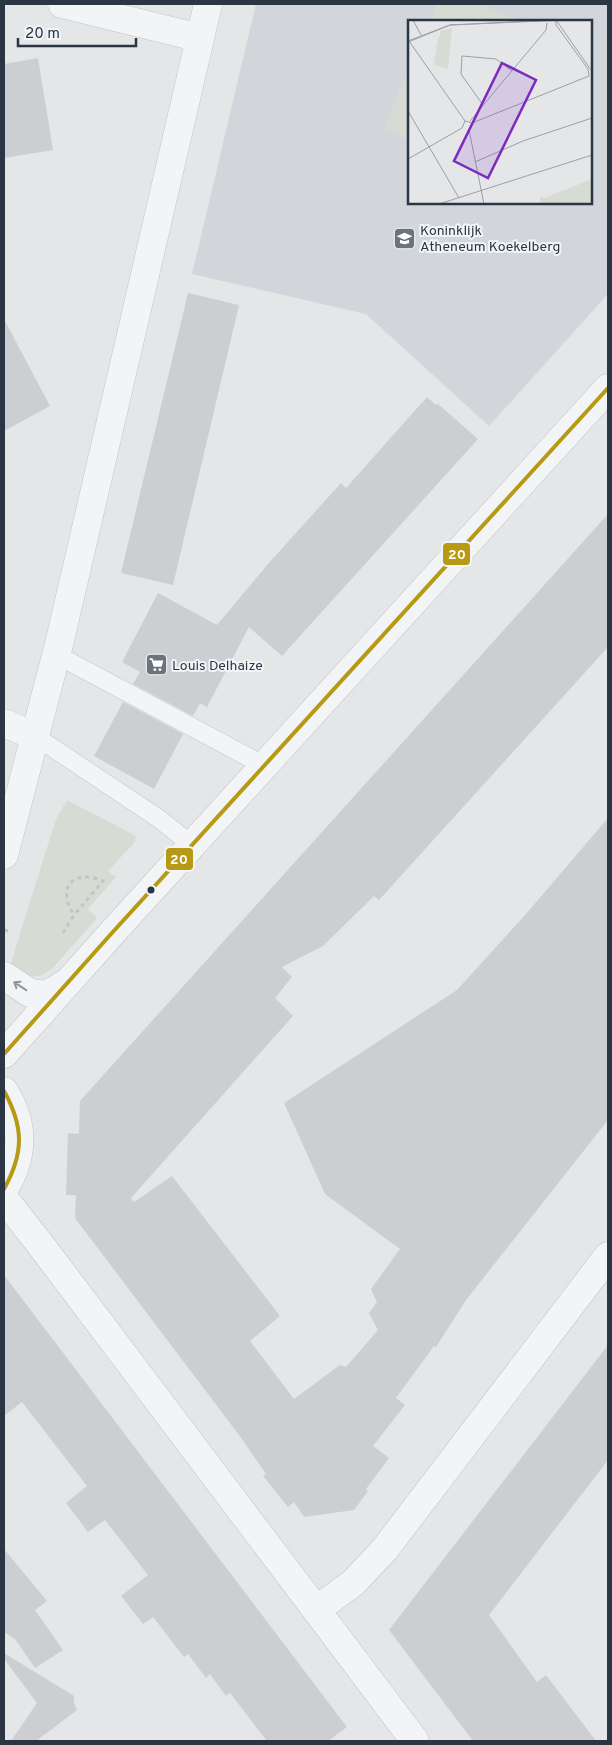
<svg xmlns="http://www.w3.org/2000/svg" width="612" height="1745" font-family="Overpass,sans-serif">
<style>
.built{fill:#d2d6db;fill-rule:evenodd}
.green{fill:#d6dcd4}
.building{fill:#ccced1}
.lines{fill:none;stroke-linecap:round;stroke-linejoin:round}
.service-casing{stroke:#c2c4c6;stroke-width:19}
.minor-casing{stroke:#c2c4c6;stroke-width:29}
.path{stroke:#c2c5c8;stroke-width:3;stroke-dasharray:4 4;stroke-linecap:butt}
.service{stroke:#f3f4f6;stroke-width:18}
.minor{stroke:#f3f4f6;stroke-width:28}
.bus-1-casing{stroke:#f2f5f8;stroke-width:8}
.bus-1{stroke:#b79914;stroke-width:4}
.oneway{stroke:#8e959c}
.bus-dot{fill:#2a3643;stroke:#f2f5f8;stroke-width:2}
.labels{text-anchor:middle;stroke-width:4;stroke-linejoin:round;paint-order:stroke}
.poi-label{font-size:14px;fill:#2a3643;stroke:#f2f5f8;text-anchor:start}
.inset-road{fill:none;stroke:#9aa0a6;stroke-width:1}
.view{fill:#7b2cbf;fill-opacity:0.15;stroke:#7b2cbf;stroke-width:2.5}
.inset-edge{fill:none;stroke:#2a3643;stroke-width:2.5}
.line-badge{stroke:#f2f5f8;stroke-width:2}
.badge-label{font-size:14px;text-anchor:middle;font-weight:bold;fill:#fff}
</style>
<rect width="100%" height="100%" fill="#e4e6e8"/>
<path class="built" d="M 256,4 L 608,4 L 608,294 L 489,426 L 366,314 L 192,274 ZM 410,21 L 591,21 L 591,202 L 410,202 Z"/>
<path class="green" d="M 438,4 L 479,4 L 519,21 L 430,21 Z
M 409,68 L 409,140 L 383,129 Z
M 67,800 L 136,836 L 134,843 L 108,871 L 116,877 L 88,909 L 97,918 L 52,969 L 40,976 L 26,977 L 10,966 L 56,819 Z"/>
<path class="building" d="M 38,58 L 53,150 L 4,158 L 4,64 Z
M 188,293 L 239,305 L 173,585 L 121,573 Z
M 4,319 L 50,406 L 4,431 Z
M 427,397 L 436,405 L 438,404 L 478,439 L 282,656 L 249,627 L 207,707 L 200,703 L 193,716 L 133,684 L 140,672 L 122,662 L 158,593 L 217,625 L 268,564 L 341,483 L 346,488 Z
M 608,514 L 608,647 L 379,900 L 374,896 L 323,946 L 282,967 L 292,977 L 275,998 L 293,1016 L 131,1198 L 134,1202 L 172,1176 L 280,1316 L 250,1341 L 294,1399 L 340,1365 L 346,1367 L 378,1330 L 369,1313 L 377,1302 L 371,1289 L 400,1249 L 325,1194 L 284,1103 L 457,990 L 526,914 L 608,818 L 608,1120 L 466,1300 L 436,1347 L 434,1346 L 396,1398 L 405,1405 L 373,1446 L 389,1458 L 366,1489 L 368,1491 L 354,1510 L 304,1517 L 294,1502 L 288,1507 L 263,1476 L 266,1474 L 242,1439 L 75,1218 L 76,1195 L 66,1195 L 68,1133 L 79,1134 L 80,1101 Z
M 123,702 L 183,734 L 154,789 L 94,756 Z
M 4,1275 L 347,1727 L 328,1741 L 267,1741 L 230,1693 L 226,1696 L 210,1674 L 206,1678 L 188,1654 L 184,1657 L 153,1617 L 143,1624 L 121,1596 L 148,1575 L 105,1520 L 88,1532 L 66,1503 L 87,1486 L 22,1402 L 4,1416 Z
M 608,1345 L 608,1460 L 489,1615 L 537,1682 L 546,1675 L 596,1741 L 473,1741 L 389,1630 Z
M 4,1549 L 47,1601 L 35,1610 L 63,1650 L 35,1668 L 15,1639 L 6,1633 L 4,1635 Z
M 4,1653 L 74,1696 L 74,1703 L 77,1710 L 36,1741 L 11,1741 L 37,1703 L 4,1659 Z"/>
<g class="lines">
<defs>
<path id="service" d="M 57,655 L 265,766
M 35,736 L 158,818 L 192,845"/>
<path id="minor" d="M 62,4 L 200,38
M 4,723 L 35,736
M 4,855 L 60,640 L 208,4
M 4,976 L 30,993 L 47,995 L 66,983
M 4,1054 L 111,934 L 608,388
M 4,1091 C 25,1124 24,1157 4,1189
M 4,1200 L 11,1207 L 43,1248 L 415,1741
M 316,1610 L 353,1583 L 385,1549 L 608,1256"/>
</defs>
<use href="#service" class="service-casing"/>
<use href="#minor" class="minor-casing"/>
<path class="path" d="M 4,930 L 8,931
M 63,933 L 74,915 L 103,881 C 98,879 92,877 87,877 C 62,877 63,899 74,915"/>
<use href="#service" class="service"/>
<use href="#minor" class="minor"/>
<defs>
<path id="bus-1" d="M 4,1054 L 111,934 L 608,388
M 4,1091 C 24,1127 24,1153 4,1189"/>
</defs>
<use href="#bus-1" class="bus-1-casing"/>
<use href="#bus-1" class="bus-1"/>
</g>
<defs><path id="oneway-shaft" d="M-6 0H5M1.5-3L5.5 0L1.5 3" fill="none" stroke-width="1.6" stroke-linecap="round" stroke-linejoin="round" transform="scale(1.25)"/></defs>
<use class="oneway" href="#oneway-shaft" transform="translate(20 986) rotate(-147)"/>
<defs>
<symbol id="school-square" viewBox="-11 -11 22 22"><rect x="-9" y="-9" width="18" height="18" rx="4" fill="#6b747d" stroke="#f2f5f8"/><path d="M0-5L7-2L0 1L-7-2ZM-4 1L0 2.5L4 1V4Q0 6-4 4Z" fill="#fff"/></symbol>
<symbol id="supermarket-square" viewBox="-11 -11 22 22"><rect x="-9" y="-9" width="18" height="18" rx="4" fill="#6b747d" stroke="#f2f5f8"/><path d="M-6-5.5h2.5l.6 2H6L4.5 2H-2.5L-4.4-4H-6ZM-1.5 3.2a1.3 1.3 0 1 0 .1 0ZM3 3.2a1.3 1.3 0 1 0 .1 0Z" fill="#fff"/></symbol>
</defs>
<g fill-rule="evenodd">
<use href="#school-square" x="392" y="226" width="25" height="25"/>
<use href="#supermarket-square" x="144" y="652" width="25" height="25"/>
</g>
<circle class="bus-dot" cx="151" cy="890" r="4.5"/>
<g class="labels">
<g class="poi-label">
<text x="420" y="235">Koninklijk<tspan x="420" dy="16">Atheneum Koekelberg</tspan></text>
<text x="172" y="670">Louis Delhaize</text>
</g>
</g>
<g transform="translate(408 20)">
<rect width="184" height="184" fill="#e4e6e8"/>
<path d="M 44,8 L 40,49 L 26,45 L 29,23 L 33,11 ZM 184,159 L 184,184 L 132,184 L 132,176 L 137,178 Z" fill="#d6dcd4"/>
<path class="inset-road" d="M 5,0 L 13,15M 148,0 L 148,5 L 180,49 L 181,56M 148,0 L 183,50M 0,21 L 42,5 L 146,0M 1,21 L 57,101M 0,22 L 42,5 L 155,0M 75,85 L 53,54 L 54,36 L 88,39 L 104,51M 0,91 L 51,178M 62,101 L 138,10 L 139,3M 61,110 L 76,184M 0,139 L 54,108 L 57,101 L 64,103 L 181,56M 67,142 L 115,121 L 184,98M 31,184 L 184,135"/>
<path class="view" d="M 94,43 L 128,60 L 80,158 L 46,141 Z"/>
<rect width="184" height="184" class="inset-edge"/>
</g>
<g class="line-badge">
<rect x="442" y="542" width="29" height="24" rx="5" fill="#b79914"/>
<rect x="165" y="847" width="29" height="24" rx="5" fill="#b79914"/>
</g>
<g class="badge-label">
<text x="457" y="559">20</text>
<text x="179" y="864">20</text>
</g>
<rect width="612" height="1745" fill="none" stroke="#2a3643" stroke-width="10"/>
<path d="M18 38v8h118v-8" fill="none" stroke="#2a3643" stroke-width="2.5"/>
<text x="25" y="38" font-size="15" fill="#2a3643" stroke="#f2f5f8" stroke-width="4" paint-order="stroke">20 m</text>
</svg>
